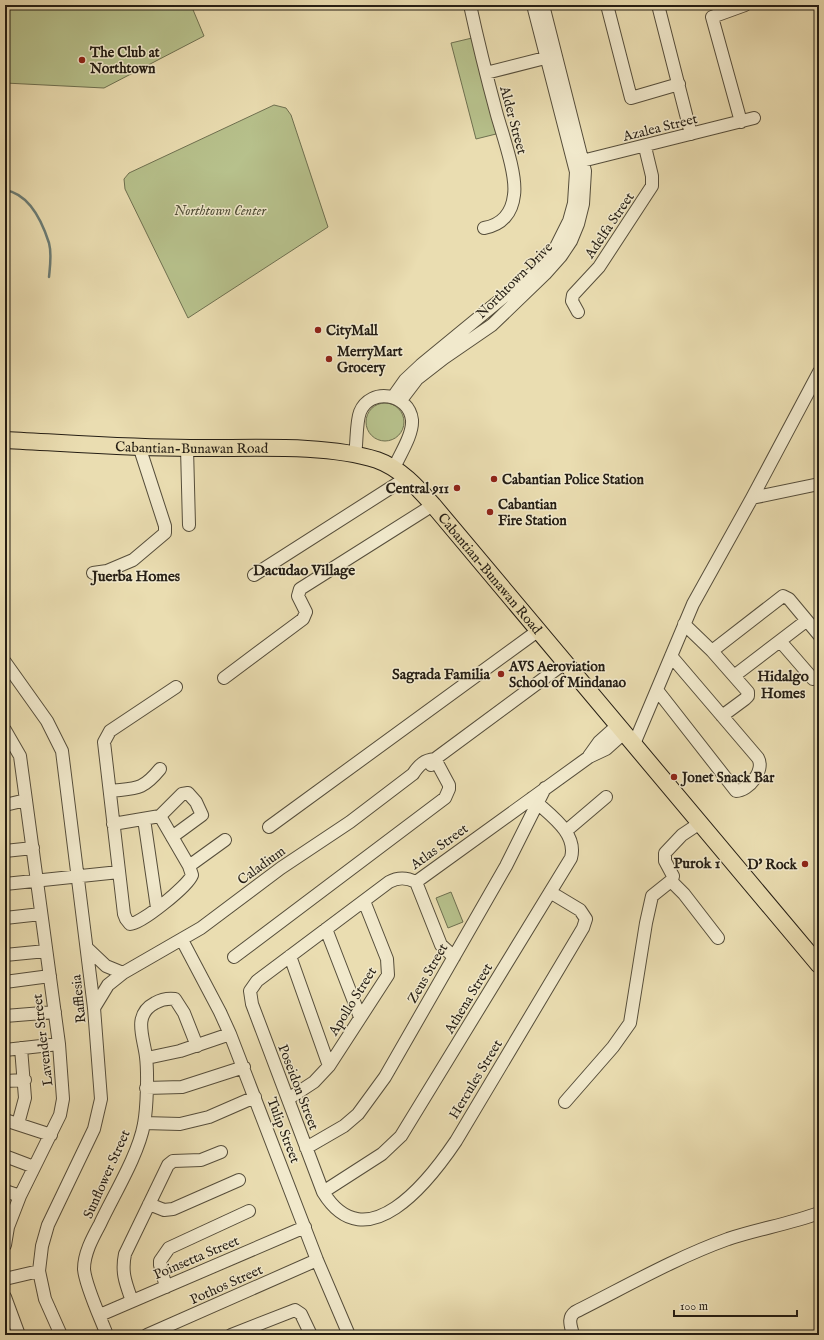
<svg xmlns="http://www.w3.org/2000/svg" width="824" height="1340" font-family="'IM FELL English',serif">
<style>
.green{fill:#b7c18c;stroke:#6e7050}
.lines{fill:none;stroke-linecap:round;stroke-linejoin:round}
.stream{stroke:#6b7c75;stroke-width:2.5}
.minor-casing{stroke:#564e3b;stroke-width:14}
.major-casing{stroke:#251e14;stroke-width:18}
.minor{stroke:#f1e9cc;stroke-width:12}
.major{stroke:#eaddb1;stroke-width:16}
.poi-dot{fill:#8f2418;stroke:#f1e9cc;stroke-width:1.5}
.labels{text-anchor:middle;stroke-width:3;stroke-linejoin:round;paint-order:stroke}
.poi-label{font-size:14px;font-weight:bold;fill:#251e14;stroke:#f1e9cc;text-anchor:start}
.street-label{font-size:14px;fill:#251e14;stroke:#f1e9cc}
.park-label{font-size:14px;font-style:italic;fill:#514f38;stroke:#f1e9cc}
.neighbourhood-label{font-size:15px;font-weight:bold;fill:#251e14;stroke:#f1e9cc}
</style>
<rect width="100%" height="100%" fill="#eaddb1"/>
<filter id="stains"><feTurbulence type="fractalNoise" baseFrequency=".005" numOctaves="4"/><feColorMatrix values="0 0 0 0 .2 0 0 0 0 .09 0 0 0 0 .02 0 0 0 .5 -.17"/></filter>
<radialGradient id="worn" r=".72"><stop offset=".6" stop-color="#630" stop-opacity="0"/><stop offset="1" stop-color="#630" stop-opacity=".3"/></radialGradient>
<path class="green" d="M 5,5 L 191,5 L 204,36 L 104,88 L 5,83 Z
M 472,38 L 496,134 L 476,139 L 451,43 Z
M 274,105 L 286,108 L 291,115 L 328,227 L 188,318 L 125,189 L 124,179 L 129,173 Z
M366 422a19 19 0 1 1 38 0a19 19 0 1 1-38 0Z
M 451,892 L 463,922 L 448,928 L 436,898 Z"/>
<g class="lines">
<path class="stream" d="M 5,190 C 29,194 42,221 49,243 C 52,254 50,266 49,277"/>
<defs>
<path id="minor" d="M 470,5 C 478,42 487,78 497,115 C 503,136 517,175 514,195 C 512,213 502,225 484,228
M 607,5 L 631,98 L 679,84
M 658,5 L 691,134
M 486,73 L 553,56
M 741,122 L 712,17 L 745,5
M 574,163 L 754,118
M 578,312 L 572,301 L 573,295 L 599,267 L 652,186 L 652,176 L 645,147
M 393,397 L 405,380 L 421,365 L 540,267 L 554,251 L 569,221 L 574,203 L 576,172 L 533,5
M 401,400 L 417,379 L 444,358 L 492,325 L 545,274 L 561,256 L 571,241 L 578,224 L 583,204 L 585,171 L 543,5
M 187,448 L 189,525
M 355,455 C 357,443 356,422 360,412 C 370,387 409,393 412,420 C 413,435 400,454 394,468
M 752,498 L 819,484
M 93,573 L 107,571 L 133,560 L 165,533 L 165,526 L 139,446
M 254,575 L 406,478
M 684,624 L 712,651 L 748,692 L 748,696 L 745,699 L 722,716
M 780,641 L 813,679
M 712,651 L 783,596 L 789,599 L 819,635
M 5,662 L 47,721 L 62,751 L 94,1008 L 101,1099 L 94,1129 L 48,1225 L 42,1246 L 39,1271 L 45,1299 L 61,1335
M 734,676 L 806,621
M 224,678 L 303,619 L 306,612 L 298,596 L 300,589 L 433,505
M 657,690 L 736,791 C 749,791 765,770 758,758 L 671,656
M 5,730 L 20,756 L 59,1044 L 63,1099 L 60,1115 L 20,1196 L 8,1227 L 5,1245
M 634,744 L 693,604 L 752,498 L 819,372
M 589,756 L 599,742 L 618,725
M 431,765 L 435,759 L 566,662
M 110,791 C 136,788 142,791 160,769
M 5,805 L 26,800
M 160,816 L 189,866 L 192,875 C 188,886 141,924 130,924 L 126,919 L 124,914 L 104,742 L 110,731 L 176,687
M 144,819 L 157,908
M 113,824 L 160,816 L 182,794 L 188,793 L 196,802 L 202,815 L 172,837
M 269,827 L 539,630
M 566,831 L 606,797
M 5,851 L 33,848
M 189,866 L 225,840
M 416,882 C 406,877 398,877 389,882 L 257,981 L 250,991 L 252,1004 L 323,1192 C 366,1262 429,1181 456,1141 L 583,928 L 586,919 L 580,910 L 550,892
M 416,882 L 589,757 L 606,749 L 625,732
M 416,882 L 441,945 L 454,957
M 672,882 L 684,894 L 718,938
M 5,884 L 119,872
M 5,918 L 41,914
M 326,929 L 360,1017
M 182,940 L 220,1012 L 230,1034 L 317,1260 L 349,1335
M 87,948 L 106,966 L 123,973
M 5,955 L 46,951
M 290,956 L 329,1066
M 234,957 L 445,798 L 449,789 L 449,785 L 435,759
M 5,982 L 50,976
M 94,1008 L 108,985 L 123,973 L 201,928 L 281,868 L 350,822 L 413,774 C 419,765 424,760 435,759
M 5,1016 L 55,1012
M 5,1050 L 59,1044
M 147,1058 L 180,1051 L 230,1034
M 5,1081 L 25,1080
M 146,1088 L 182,1087 L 244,1067
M 288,1099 L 314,1082 L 329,1066 L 388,975 L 387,959 L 364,901
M 565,1102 L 613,1047 L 630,1023 L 646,923 L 652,896 L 672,880 L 673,876 L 665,861 L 665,853 L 682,835 L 700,823
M 5,1120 L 51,1135
M 144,1123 L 180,1124 L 209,1117 L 255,1097
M 18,1124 L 25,1098 L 21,1048
M 306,1148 L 344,1126 L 358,1114 L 385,1077 L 506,866 L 545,788
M 5,1156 L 34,1167
M 5,1191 L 20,1196
M 323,1192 L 382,1154 L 401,1136 L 571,858 C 578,832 548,814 532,798
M 149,1204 L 164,1210 L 173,1209 L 239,1180
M 5,1279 L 39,1271
M 166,1287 L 160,1265 L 160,1261 L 169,1248 L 249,1211
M 5,1297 L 19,1335
M 132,1301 C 126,1284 121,1273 125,1254 L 168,1165 L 173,1161 L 201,1160 L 221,1152
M 100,1315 L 305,1227
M 107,1335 C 101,1319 85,1285 84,1269 C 84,1253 93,1237 100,1224 C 114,1194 138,1156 144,1124 C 147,1108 148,1073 146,1057 C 144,1038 132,1015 155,1003 C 162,999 167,998 175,999 L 184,1013 L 197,1046
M 147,1335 L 317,1260
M 231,1335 L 295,1310 L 301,1314 L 311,1335
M 573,1335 C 571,1326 567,1318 575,1312 C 625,1287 675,1258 728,1239 C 758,1229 789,1224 819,1213"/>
<g id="major">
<path id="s1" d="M 5,440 C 66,443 128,448 190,448 C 246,449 324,443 377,460 C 400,468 417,487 433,505 L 819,965"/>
</g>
</defs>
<use href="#minor" class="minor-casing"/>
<use href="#major" class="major-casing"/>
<use href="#minor" class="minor"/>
<use href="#major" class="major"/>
</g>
<g class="poi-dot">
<circle cx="82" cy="60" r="4"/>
<circle cx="318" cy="330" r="4"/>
<circle cx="329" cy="359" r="4"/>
<circle cx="494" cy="479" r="4"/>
<circle cx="457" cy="488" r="4"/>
<circle cx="490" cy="512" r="4"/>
<circle cx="501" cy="674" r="4"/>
<circle cx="674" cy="777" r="4"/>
<circle cx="805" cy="864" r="4"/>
</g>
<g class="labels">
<g class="poi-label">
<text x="90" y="57">The Club at<tspan x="90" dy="16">Northtown</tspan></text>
<text x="326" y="335">CityMall</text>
<text x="337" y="356">MerryMart<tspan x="337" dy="16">Grocery</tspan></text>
<text x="502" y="484">Cabantian Police Station</text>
<text x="449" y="493" text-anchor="end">Central 911</text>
<text x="498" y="509">Cabantian<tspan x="498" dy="16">Fire Station</tspan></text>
<text x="509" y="671">AVS Aeroviation<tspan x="509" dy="16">School of Mindanao</tspan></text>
<text x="682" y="782">Jonet Snack Bar</text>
<text x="797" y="869" text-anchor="end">D' Rock</text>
</g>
<g class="street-label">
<text transform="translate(514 120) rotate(75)" y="5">Alder Street</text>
<text transform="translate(660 127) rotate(-14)" y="5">Azalea Street</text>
<text transform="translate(609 225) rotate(-56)" y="5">Adelfa Street</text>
<text transform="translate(514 280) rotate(-45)" y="5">Northtown Drive</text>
<text dy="5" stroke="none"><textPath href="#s1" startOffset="187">Cabantian-Bunawan Road</textPath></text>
<text dy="5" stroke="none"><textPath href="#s1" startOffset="535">Cabantian-Bunawan Road</textPath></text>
<text transform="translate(439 846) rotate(-36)" y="5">Atlas Street</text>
<text transform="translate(261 865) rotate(-36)" y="5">Caladium</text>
<text transform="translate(427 973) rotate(-60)" y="5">Zeus Street</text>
<text transform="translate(468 998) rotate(-59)" y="5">Athena Street</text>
<text transform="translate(78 999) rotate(-96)" y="5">Rafflesia</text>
<text transform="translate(352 1001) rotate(-58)" y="5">Apollo Street</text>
<text transform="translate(42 1040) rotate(-97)" y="5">Lavender Street</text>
<text transform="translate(475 1079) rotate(-59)" y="5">Hercules Street</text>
<text transform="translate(299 1087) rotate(69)" y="5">Poseidon Street</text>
<text transform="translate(284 1130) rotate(69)" y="5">Tulip Street</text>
<text transform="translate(106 1174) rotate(-66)" y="5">Sunflower Street</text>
<text transform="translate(196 1257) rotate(-23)" y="5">Poinsetta Street</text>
<text transform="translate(226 1284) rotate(-24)" y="5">Pothos Street</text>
</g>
<g class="park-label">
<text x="220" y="215">Northtown Center</text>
</g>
<g class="neighbourhood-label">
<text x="304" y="575">Dacudao Village</text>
<text x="136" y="581">Juerba Homes</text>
<text x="441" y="679">Sagrada Familia</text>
<text x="783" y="681">Hidalgo<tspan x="783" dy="17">Homes</tspan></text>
<text x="697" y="868">Purok 1</text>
</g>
</g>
<rect width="824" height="1340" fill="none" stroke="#eaddb1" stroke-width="20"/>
<rect x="6" y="6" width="812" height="1328" fill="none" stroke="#251e14" stroke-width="2"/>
<rect x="10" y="10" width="804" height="1320" fill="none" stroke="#251e14"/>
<path d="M674 1310v6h123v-6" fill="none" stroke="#251e14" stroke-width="2"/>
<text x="680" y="1310" font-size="12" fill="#251e14" stroke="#f1e9cc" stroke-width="3" paint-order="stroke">100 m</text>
<rect width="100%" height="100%" filter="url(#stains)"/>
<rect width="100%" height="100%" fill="url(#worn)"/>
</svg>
